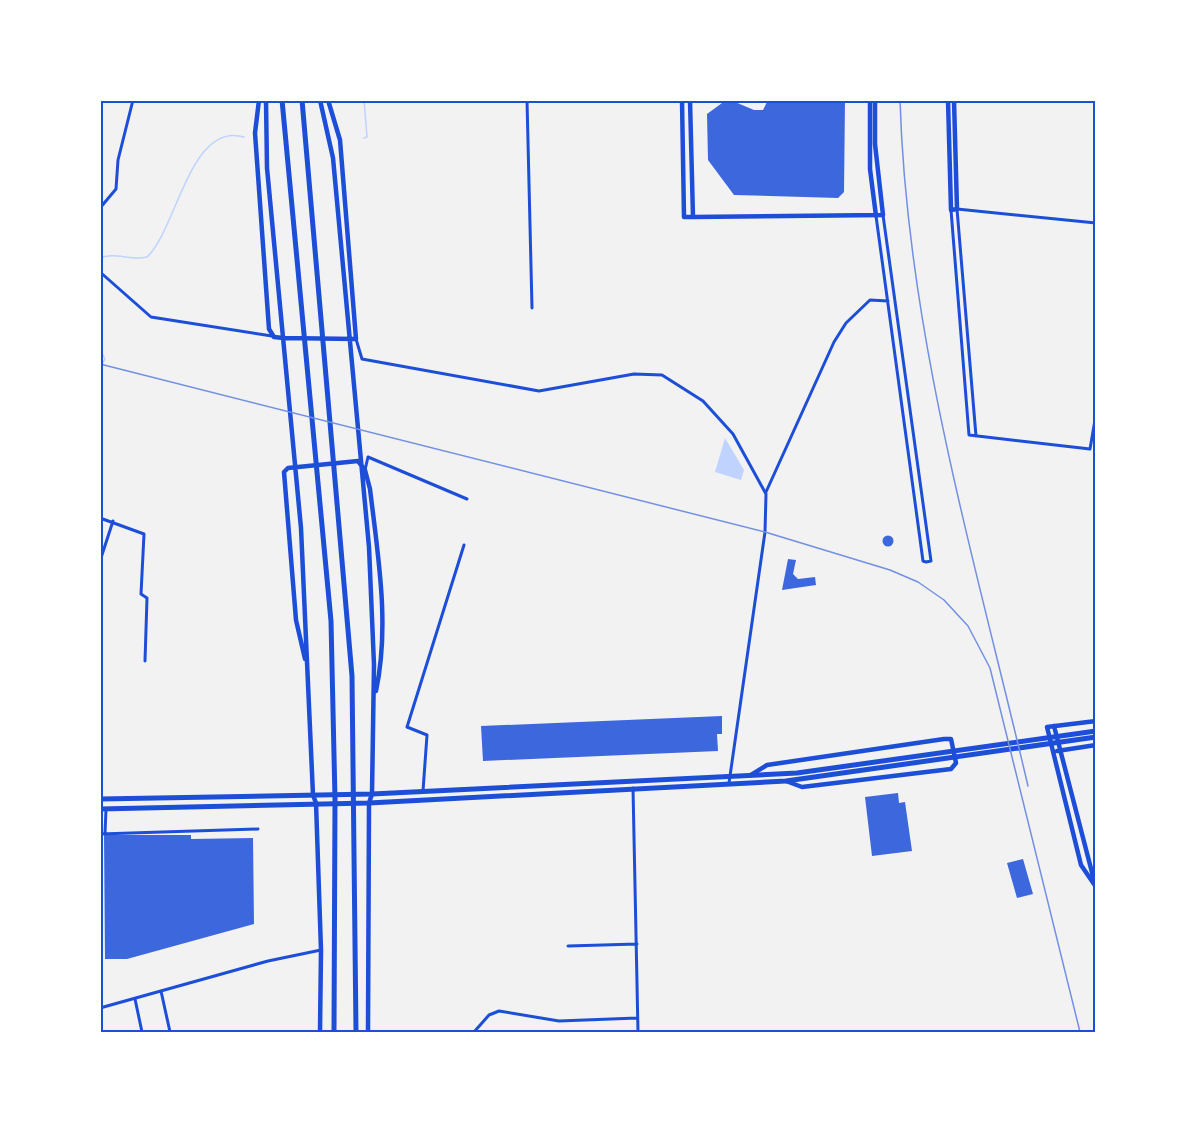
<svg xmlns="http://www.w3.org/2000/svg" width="1196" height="1133" font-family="Arial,sans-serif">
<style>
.water{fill:#bfd3fe}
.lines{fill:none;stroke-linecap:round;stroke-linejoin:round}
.stream{stroke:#bfd3fe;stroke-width:1.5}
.building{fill:#3d67dc}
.minor{stroke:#1d4ed8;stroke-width:3}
.tertiary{stroke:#1d4ed8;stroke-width:4.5}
.secondary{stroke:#1d4ed8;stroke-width:4.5}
.primary{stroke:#1d4ed8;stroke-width:5}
.trunk{stroke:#1d4ed8;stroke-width:5}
.rail{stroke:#7290e2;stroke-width:1.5}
.neatline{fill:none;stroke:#1d4ed8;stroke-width:2}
</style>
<rect width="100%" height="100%" fill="#f2f2f2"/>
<path class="water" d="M 725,438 L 744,470 L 741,480 L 715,472 Z"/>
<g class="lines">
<path class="stream" d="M 364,138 L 367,137 L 364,100
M 100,258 C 116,252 131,261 147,257 C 177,229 190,121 244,137
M 100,349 L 105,359 L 100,367"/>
</g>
<path class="building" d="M 768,100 L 845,100 L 844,192 L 838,198 L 734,195 L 708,160 L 707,114 L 722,103 L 735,102 L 754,110 L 763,110 Z
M882.5 541a5.5 5.5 0 1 1 11 0a5.5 5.5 0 1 1-11 0Z
M 788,559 L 796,560 L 793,574 L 798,579 L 815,577 L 816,585 L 782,590 Z
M 722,716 L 722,734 L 717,734 L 718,751 L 483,761 L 481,726 Z
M 898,793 L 899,803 L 905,802 L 912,851 L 872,856 L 865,797 Z
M 104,835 L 191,835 L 191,839 L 253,838 L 254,924 L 127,959 L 105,959 Z
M 1023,859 L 1033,894 L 1017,898 L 1007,863 Z"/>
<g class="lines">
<path class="minor" d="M 527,100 L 532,308
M 100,208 L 116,189 L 118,160 L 133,100
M 951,210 L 969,435 L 1090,449 L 1096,414
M 876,216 L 923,561 L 926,562 L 931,561 L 883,215
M 100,272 L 151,317 L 272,336
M 356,339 L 362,359 L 539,391 L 634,374 L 662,375 L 703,401 L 733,434 L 766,494 L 765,532 L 729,783
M 976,436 L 957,209 L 1096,223
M 365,470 L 368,457 L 467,499
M 766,492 L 834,342 L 846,323 L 870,300 L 888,301
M 100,518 L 144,534 L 141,594 L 147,598 L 145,661
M 100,561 L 113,521
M 633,788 L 638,1032
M 423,791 L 427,735 L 407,727 L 464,545
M 100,834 L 258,829
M 105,834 L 106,809
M 568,946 L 637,944
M 161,991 L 170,1032
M 135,999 L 142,1032
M 100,1008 L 268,961 L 321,950
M 474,1032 L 489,1015 L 499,1011 L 559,1021 L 637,1018"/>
<path class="tertiary" d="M 682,100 L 684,217 L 693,217 L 883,215 L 875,144 L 875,100
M 690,100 L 693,217
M 870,100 L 870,169 L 876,216
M 948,100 L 951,210 L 957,209 L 954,100
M 1096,721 L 1047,727 L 1081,865 L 1096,887
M 1054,726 L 1095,884
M 1057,751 L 1096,745
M 751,775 L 767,765 L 944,739 L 951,739 L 956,763 L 951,769 L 802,787 L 786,781"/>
<path class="secondary" d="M 259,100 L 255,133 L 269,329 L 274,337 L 283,338 L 356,339 L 340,140 L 328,100
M 266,100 L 267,168 L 301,528 L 313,795 L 316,803 L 321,950 L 320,1032
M 320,100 L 333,158 L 369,547 L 374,665 L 372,794 L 369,803 L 368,1032
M 305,659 L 296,620 L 284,472 L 288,468 L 358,461 L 365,470 L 370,489 C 378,556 390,625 376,691"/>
<path class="primary" d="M 100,799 L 372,794 L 797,773 L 1096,731
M 100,809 L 369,803 L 786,781 L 1096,737"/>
<path class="trunk" d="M 282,100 L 331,621 L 335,799 L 334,1032
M 302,100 L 352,676 L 356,1032"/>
<path class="rail" d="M 900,100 C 907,334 975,560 1028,786
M 100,364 L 765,532 L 890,570 L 918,582 L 944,600 L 968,626 L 990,668 L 1080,1032"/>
</g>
<rect width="1196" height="1133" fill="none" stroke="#ffffff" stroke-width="204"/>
<rect x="102" y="102" width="992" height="929" class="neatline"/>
</svg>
